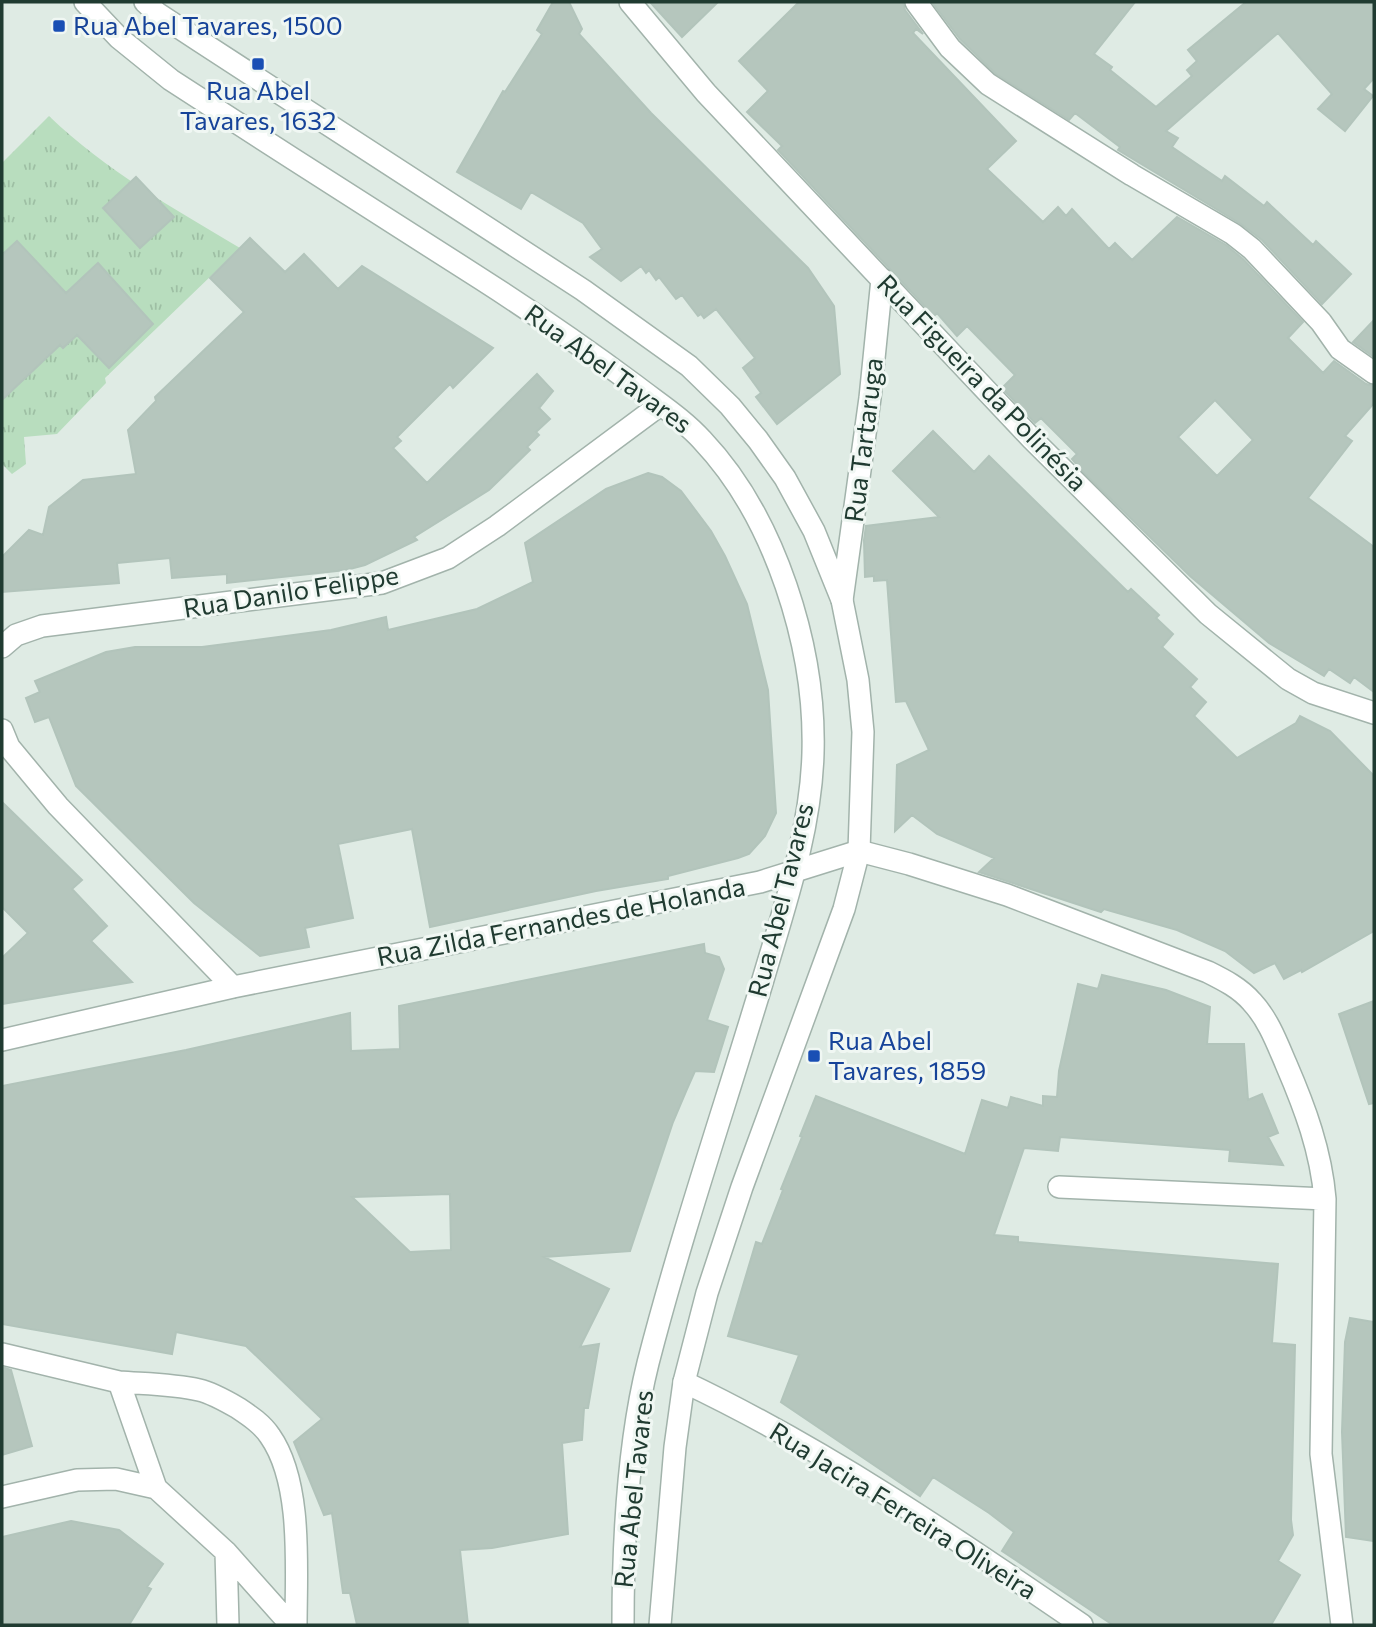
<svg xmlns="http://www.w3.org/2000/svg" width="1376" height="1627" font-family="Commissioner,sans-serif">
<style>
.park{fill:url(#park-tufts)}
.building{fill:#b5c6bd;stroke:#b2c4bb;stroke-width:2;fill-rule:evenodd}
.lines{fill:none;stroke-linecap:round;stroke-linejoin:round}
.minor-casing{stroke:#a2b3ab;stroke-width:24}
.tertiary-casing{stroke:#a2b3ab;stroke-width:24}
.minor{stroke:#fff;stroke-width:21}
.tertiary{stroke:#fff;stroke-width:21}
.transit-dot{fill:#1a4fb4;stroke:#f0f7f3;stroke-width:2.5}
.labels{text-anchor:middle;stroke-width:6;stroke-linejoin:round;paint-order:stroke}
.transit-label{font-size:26px;fill:#164399;stroke:#f0f7f3;text-anchor:start}
.street-label{font-size:26px;fill:#203b31;stroke:#f0f7f3}
</style>
<defs>
<pattern id="park-tufts" width="24" height="20" patternUnits="userSpaceOnUse" patternTransform="scale(1.75)"><rect width="24" height="20" fill="#b8ddbe"/><path d="M3 7l-1-3M5 7V3M7 7l1-3M15 17l-1-3M17 17v-4M19 17l1-3" fill="none" stroke="#9ebfa4"/></pattern>
</defs>
<rect width="100%" height="100%" fill="#dfebe4"/>
<path class="park" d="M 49,116 C 105,170 173,208 240,248 L 105,378 L 106,383 L 57,434 L 24,437 L 26,464 L 12,474 L 2,464 L 2,163 Z"/>
<path class="building" d="M 553,2 L 569,2 L 582,29 L 579,34 L 651,113 L 808,268 L 834,306 L 840,374 L 777,424 L 756,397 L 761,393 L 743,368 L 755,358 L 716,309 L 704,318 L 701,314 L 698,316 L 682,295 L 676,299 L 659,277 L 656,280 L 649,270 L 646,273 L 641,266 L 621,281 L 590,257 L 602,249 L 583,223 L 531,192 L 521,209 L 457,172 L 503,91 L 505,92 L 542,34 L 537,30 Z
M 650,2 L 718,2 L 682,37 Z
M 799,2 L 903,2 L 905,10 L 923,34 L 916,29 L 913,33 L 1016,141 L 987,169 L 1043,222 L 1058,207 L 1066,216 L 1072,209 L 1109,249 L 1115,243 L 1132,260 L 1177,217 L 1226,245 L 1243,259 L 1303,322 L 1288,338 L 1323,373 L 1334,361 L 1366,384 L 1374,386 L 1374,403 L 1345,436 L 1352,441 L 1308,498 L 1374,547 L 1374,692 L 1354,677 L 1350,683 L 1329,669 L 1324,676 L 1269,643 L 1190,576 L 1083,472 L 1072,459 L 1077,454 L 1041,418 L 1035,423 L 1002,388 L 1015,375 L 967,326 L 957,336 L 937,313 L 934,316 L 778,150 L 782,146 L 747,112 L 768,91 L 739,61 ZM 1215,400 L 1253,440 L 1217,476 L 1178,437 Z
M 932,2 L 1135,2 L 1094,54 L 1112,67 L 1110,70 L 1156,107 L 1192,76 L 1187,70 L 1197,61 L 1188,50 L 1246,2 L 1374,2 L 1374,78 L 1364,89 L 1373,96 L 1345,131 L 1318,109 L 1332,94 L 1278,33 L 1166,131 L 1178,138 L 1172,147 L 1222,181 L 1225,176 L 1264,206 L 1267,202 L 1313,245 L 1316,241 L 1351,274 L 1322,304 L 1262,240 L 1241,224 L 1118,150 L 1120,147 L 1075,113 L 1069,120 L 996,74 L 960,39 Z
M 136,177 L 174,217 L 140,248 L 103,208 Z
M 250,238 L 285,272 L 304,254 L 338,289 L 362,266 L 493,348 L 453,388 L 450,384 L 397,437 L 401,441 L 393,448 L 427,483 L 537,374 L 553,391 L 539,408 L 550,419 L 536,432 L 539,435 L 527,447 L 530,450 L 489,490 L 414,537 L 417,540 L 365,565 L 346,570 L 227,583 L 227,574 L 172,578 L 170,558 L 117,563 L 119,583 L 2,592 L 2,557 L 29,530 L 43,535 L 49,507 L 83,480 L 136,474 L 128,430 L 156,401 L 155,397 L 244,312 L 210,278 Z
M 17,241 L 66,293 L 98,263 L 153,324 L 109,368 L 77,335 L 63,348 L 60,345 L 2,400 L 2,255 Z
M 1374,320 L 1374,357 L 1353,342 Z
M 933,431 L 974,472 L 989,456 L 1128,592 L 1131,589 L 1159,615 L 1156,618 L 1173,634 L 1162,647 L 1197,679 L 1190,687 L 1206,702 L 1194,716 L 1237,758 L 1296,723 L 1300,716 L 1330,731 L 1374,776 L 1374,931 L 1302,972 L 1301,970 L 1284,979 L 1275,963 L 1254,973 L 1225,951 L 1177,930 L 1104,909 L 1101,912 L 979,872 L 994,858 L 937,834 L 912,815 L 895,831 L 897,765 L 929,750 L 906,701 L 896,702 L 887,580 L 874,581 L 874,576 L 865,577 L 864,540 L 866,526 L 939,517 L 893,471 Z
M 648,473 L 662,477 L 681,491 L 711,531 L 725,556 L 747,604 L 768,690 L 776,813 L 765,836 L 749,854 L 738,858 L 668,876 L 668,879 L 596,891 L 430,927 L 412,829 L 338,844 L 353,918 L 305,928 L 309,947 L 260,956 L 194,903 L 76,786 L 49,717 L 35,722 L 26,698 L 40,692 L 35,681 L 106,652 L 135,647 L 202,647 L 331,630 L 386,617 L 388,630 L 477,609 L 533,582 L 525,543 L 606,489 Z
M 2,802 L 82,880 L 72,889 L 107,926 L 91,941 L 132,982 L 2,1004 L 2,958 L 28,933 L 2,907 Z
M 704,944 L 705,953 L 719,957 L 724,969 L 707,1020 L 728,1027 L 714,1072 L 695,1071 L 687,1089 L 673,1122 L 630,1251 L 544,1257 L 609,1289 L 580,1347 L 599,1344 L 588,1408 L 584,1408 L 582,1440 L 562,1443 L 568,1534 L 492,1548 L 460,1550 L 468,1625 L 357,1625 L 350,1593 L 343,1593 L 332,1513 L 324,1515 L 294,1442 L 322,1419 L 246,1346 L 176,1332 L 172,1354 L 2,1324 L 2,1086 L 186,1050 L 350,1013 L 351,1051 L 400,1049 L 399,1006 ZM 450,1194 L 451,1250 L 410,1252 L 352,1197 Z
M 1102,975 L 1166,990 L 1210,1007 L 1207,1044 L 1244,1044 L 1248,1100 L 1262,1094 L 1278,1133 L 1268,1137 L 1283,1165 L 1229,1161 L 1230,1150 L 1060,1137 L 1058,1151 L 1024,1148 L 994,1235 L 1018,1237 L 1018,1242 L 1278,1264 L 1272,1343 L 1295,1345 L 1291,1520 L 1293,1535 L 1278,1561 L 1300,1575 L 1271,1625 L 1113,1625 L 1002,1551 L 1014,1532 L 989,1513 L 933,1477 L 920,1496 L 781,1402 L 799,1355 L 728,1336 L 756,1242 L 762,1244 L 783,1190 L 781,1189 L 802,1137 L 800,1136 L 816,1096 L 965,1154 L 982,1100 L 1008,1108 L 1011,1097 L 1043,1106 L 1043,1096 L 1057,1097 L 1059,1071 L 1078,984 L 1098,989 Z
M 1374,1001 L 1374,1103 L 1369,1104 L 1339,1014 Z
M 1350,1318 L 1374,1322 L 1374,1541 L 1346,1537 L 1342,1432 L 1345,1342 Z
M 2,1367 L 11,1370 L 32,1446 L 2,1455 Z
M 71,1521 L 119,1530 L 163,1564 L 147,1587 L 151,1589 L 129,1625 L 2,1625 L 2,1537 Z"/>
<g class="lines">
<defs>
<path id="minor" d="M 630,2 L 706,93 L 1032,439 L 1208,614 L 1288,679 L 1313,693 L 1374,713
M 916,2 L 950,48 L 988,84 L 1132,175 L 1233,234 L 1252,249 L 1321,322 L 1340,349 L 1374,373
M 842,600 L 870,398 L 882,279
M 2,647 L 16,635 L 42,626 L 382,583 L 448,558 L 497,526 L 660,405
M 2,730 L 9,747 L 58,806 L 233,987
M 2,1040 L 233,987 L 760,882 L 859,851 L 909,864 L 1007,895 L 1208,972 C 1224,980 1240,988 1252,1002 C 1268,1019 1277,1043 1286,1064 C 1305,1108 1321,1151 1325,1199 L 1321,1454 L 1342,1625
M 1059,1187 L 1325,1199
M 2,1354 L 119,1382 L 156,1488
M 119,1382 C 145,1384 173,1384 199,1390 C 212,1393 226,1401 238,1408 C 250,1416 262,1424 270,1436 C 303,1483 296,1570 296,1625
M 684,1382 C 825,1449 954,1537 1082,1625
M 2,1497 L 77,1480 L 116,1479 L 156,1488 L 226,1552 L 291,1625
M 226,1552 L 228,1625"/>
<path id="tertiary" d="M 85,2 L 119,38 L 171,80 C 274,147 377,213 481,279 C 534,313 585,348 636,386 C 658,403 683,419 702,440 C 775,517 816,647 813,753 C 811,831 784,908 762,983 C 724,1109 681,1235 648,1363 C 628,1443 623,1543 623,1625
M 145,2 L 157,13 L 198,40 L 583,290 L 689,366 L 730,406 L 758,440 L 785,478 L 814,531 L 842,600 L 858,680 L 863,732 L 859,851 L 844,909 L 742,1187 L 707,1293 L 684,1382 L 675,1447 L 660,1625"/>
</defs>
<use href="#minor" class="minor-casing"/>
<use href="#tertiary" class="tertiary-casing"/>
<use href="#minor" class="minor"/>
<use href="#tertiary" class="tertiary"/>
</g>
<g class="transit-dot">
<rect x="52" y="19" width="14" height="14" rx="3.5"/>
<rect x="251" y="57" width="14" height="14" rx="3.5"/>
<rect x="807" y="1049" width="14" height="14" rx="3.5"/>
</g>
<g class="labels">
<g class="transit-label">
<text x="73" y="35">Rua Abel Tavares, 1500</text>
<text x="258" y="100" text-anchor="middle">Rua Abel<tspan x="258" dy="30">Tavares, 1632</tspan></text>
<text x="828" y="1050">Rua Abel<tspan x="828" dy="30">Tavares, 1859</tspan></text>
</g>
<g class="street-label">
<text transform="translate(608 369) rotate(36)" y="9">Rua Abel Tavares</text>
<text transform="translate(982 383) rotate(46)" y="9">Rua Figueira da Polinésia</text>
<text transform="translate(864 440) rotate(-83)" y="9">Rua Tartaruga</text>
<text transform="translate(291 592) rotate(-9)" y="9">Rua Danilo Felippe</text>
<text transform="translate(781 900) rotate(-76)" y="9">Rua Abel Tavares</text>
<text transform="translate(561 922) rotate(-11)" y="9">Rua Zilda Fernandes de Holanda</text>
<text transform="translate(634 1489) rotate(-84)" y="9">Rua Abel Tavares</text>
<text transform="translate(903 1511) rotate(32)" y="9">Rua Jacira Ferreira Oliveira</text>
</g>
</g>
<rect width="1376" height="1627" fill="none" stroke="#203b31" stroke-width="7"/>
</svg>
